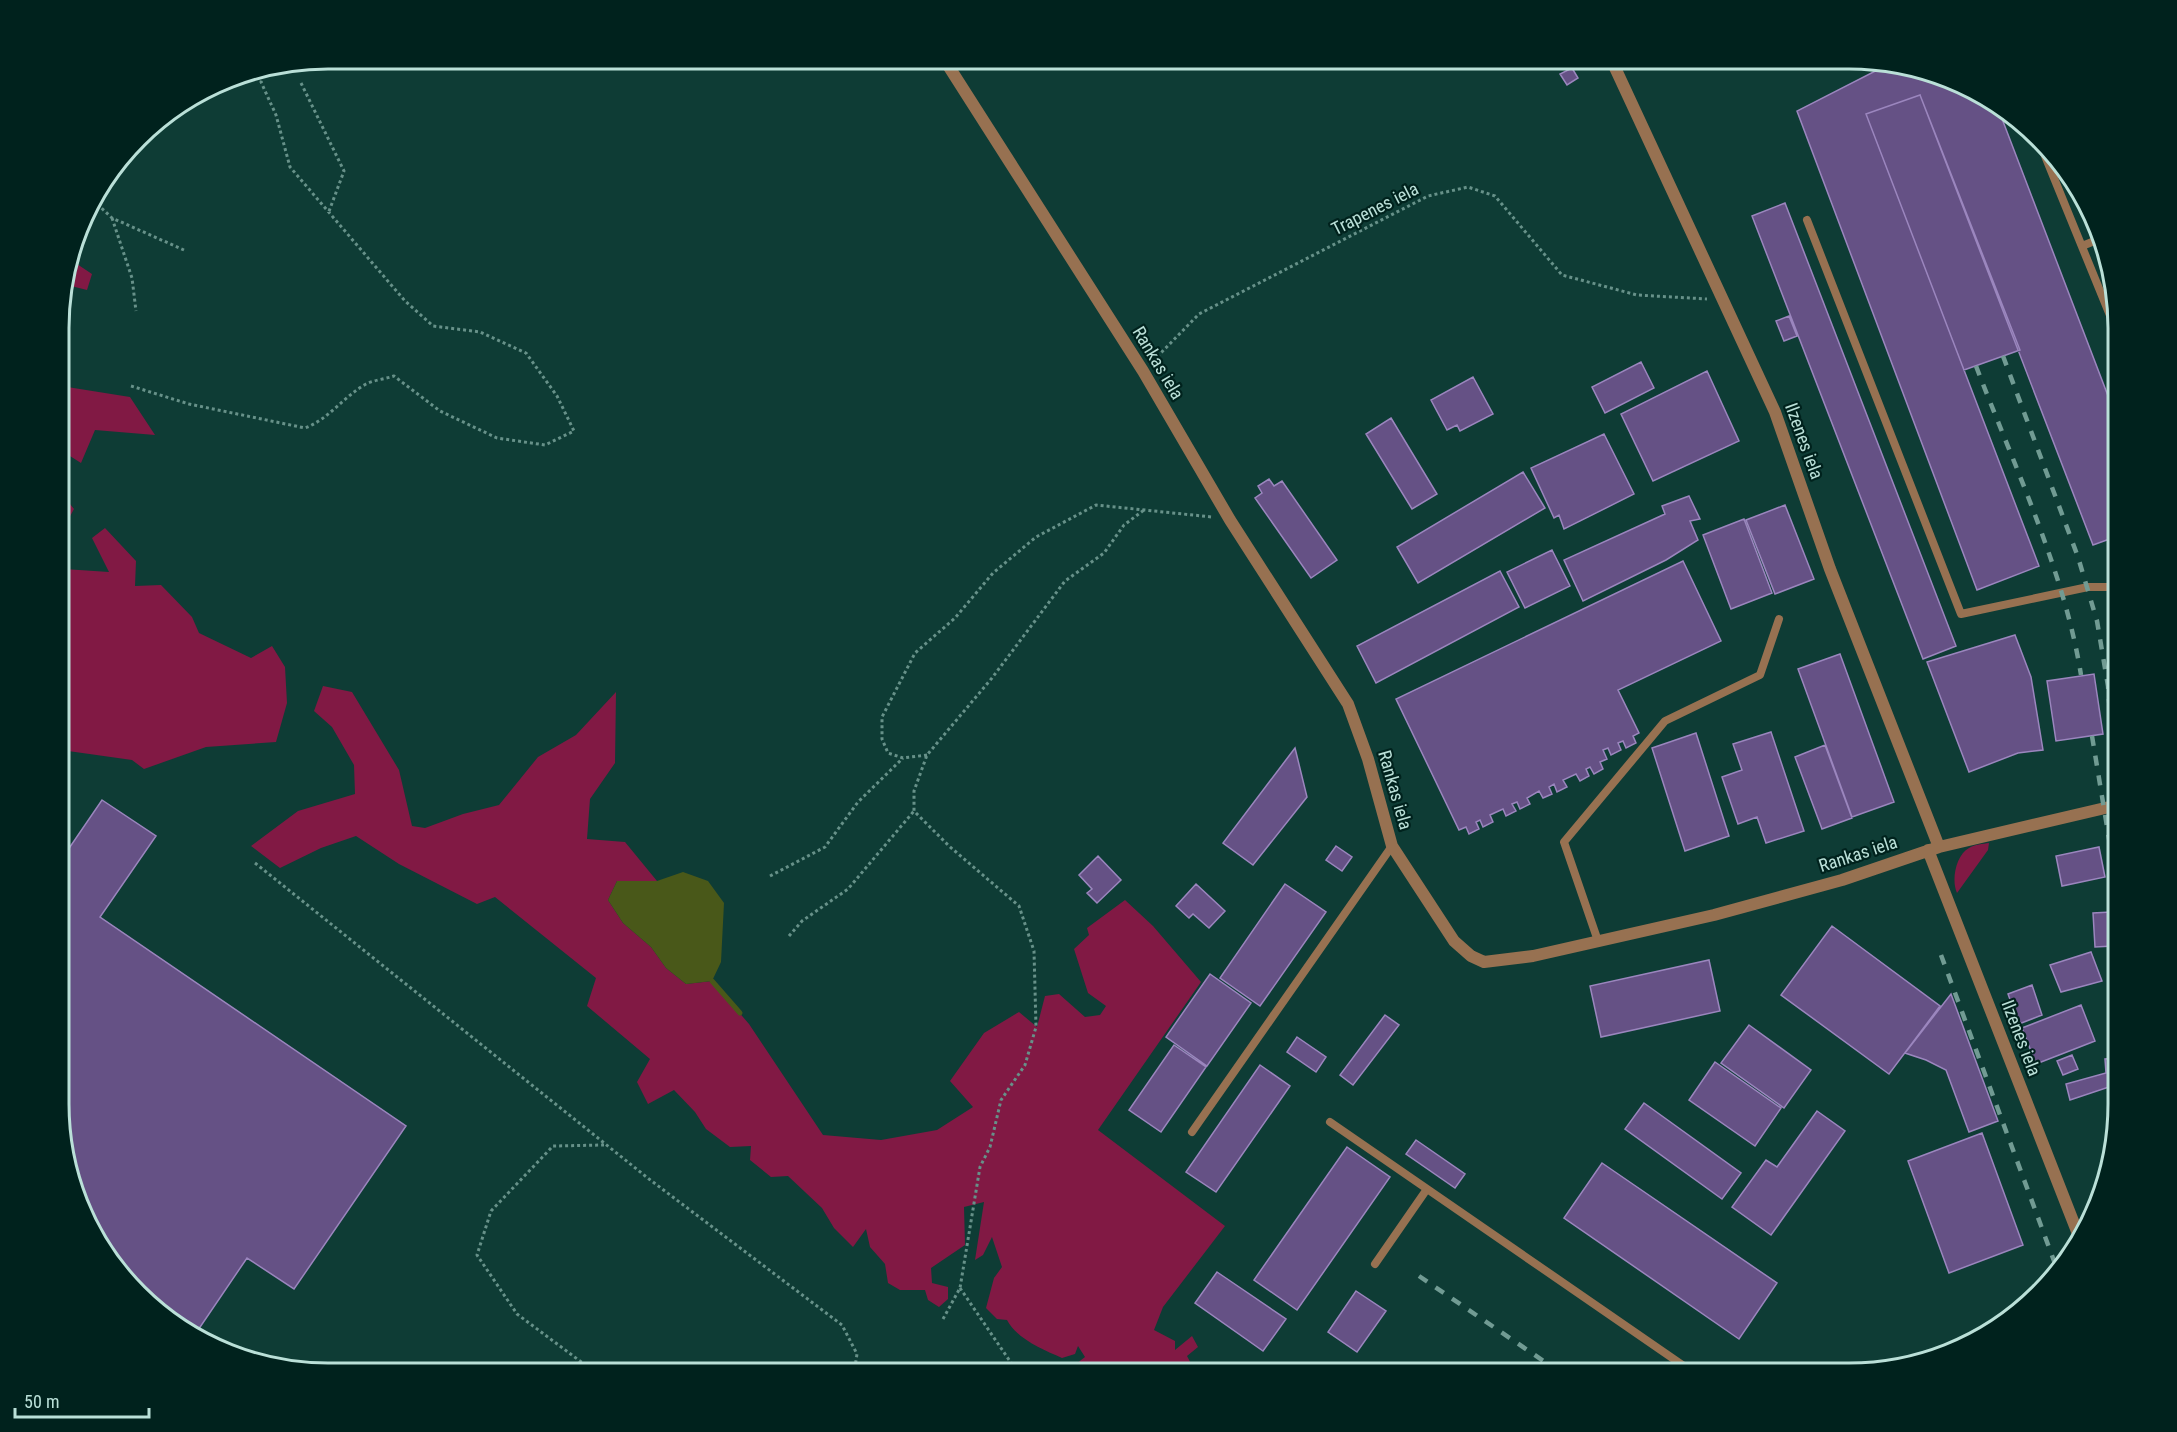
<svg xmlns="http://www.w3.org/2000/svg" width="2177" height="1432" font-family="'Roboto Condensed',sans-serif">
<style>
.green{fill:#811944}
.water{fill:#495819}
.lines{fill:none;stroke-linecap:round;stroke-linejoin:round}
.stream{stroke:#495819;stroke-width:5}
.building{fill:#655185;stroke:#9b86be;stroke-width:1.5}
.path{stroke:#679189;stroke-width:3;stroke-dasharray:3 3;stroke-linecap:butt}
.lane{stroke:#977151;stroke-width:8}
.street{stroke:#977151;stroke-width:12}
.rail{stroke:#719b93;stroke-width:4.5;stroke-dasharray:10 10;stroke-linecap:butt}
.labels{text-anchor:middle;stroke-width:4.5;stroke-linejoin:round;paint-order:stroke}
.street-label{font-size:18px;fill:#bae0d8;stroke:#00221d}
.rim{fill:none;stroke:#bae0d8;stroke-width:3}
</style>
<rect width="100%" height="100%" fill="#0e3c35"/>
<path class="green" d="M 71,260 L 92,274 L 87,290 L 63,284 Z
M 61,386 L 130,397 L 155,435 L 95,430 L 81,463 L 62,451 L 61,447 Z
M 61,493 L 74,509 L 63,529 L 61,526 Z
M 105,528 L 136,561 L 135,586 L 161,585 L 192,617 L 199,633 L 251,658 L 272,646 L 285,667 L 287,703 L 276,742 L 206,747 L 144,769 L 132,760 L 61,750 L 61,605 L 65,607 L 64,569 L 109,572 L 92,538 Z
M 323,686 L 352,692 L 399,770 L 412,826 L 425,828 L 463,814 L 499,805 L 538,757 L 576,735 L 616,692 L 615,763 L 590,799 L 587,839 L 625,842 L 657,881 L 617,881 L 608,900 L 623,923 L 651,947 L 666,968 L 686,984 L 712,981 L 749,1024 L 823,1135 L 881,1140 L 937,1130 L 973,1107 L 950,1081 L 984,1033 L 1019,1012 L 1037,1027 L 1045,996 L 1059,994 L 1085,1017 L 1100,1015 L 1106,1006 L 1088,993 L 1074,949 L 1089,935 L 1087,928 L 1125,900 L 1153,926 L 1201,982 L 1098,1130 L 1225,1226 L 1163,1307 L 1154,1330 L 1175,1341 L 1175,1350 L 1192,1336 L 1198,1347 L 1187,1356 L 1196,1373 L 1077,1373 L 1072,1367 L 1085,1357 L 1078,1346 L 1075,1354 L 1062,1358 C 1042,1349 1017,1339 1007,1320 L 997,1319 L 986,1308 L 994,1278 L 1002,1267 L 992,1237 L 983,1255 L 975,1260 L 984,1202 L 964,1207 L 965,1245 L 931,1268 L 932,1283 L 948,1287 L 948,1299 L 939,1307 L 928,1300 L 925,1290 L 900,1290 L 888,1283 L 885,1264 L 870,1247 L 866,1229 L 853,1247 L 834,1228 L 822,1208 L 788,1176 L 771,1177 L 750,1160 L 751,1146 L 730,1147 L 706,1129 L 695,1112 L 674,1090 L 648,1104 L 637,1082 L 650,1059 L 587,1006 L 596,978 L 495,897 L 477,904 L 399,864 L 356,836 L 321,848 L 280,868 L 251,846 L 298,811 L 355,794 L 354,765 L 332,727 L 314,711 Z
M 1989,843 L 1988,850 L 1957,893 C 1951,880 1956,855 1969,848 C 1975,844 1983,844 1989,843 Z"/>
<path class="water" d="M 683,872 L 708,881 L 724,903 L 721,962 L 712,981 L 686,984 L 666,968 L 651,947 L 623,923 L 608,900 L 617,881 L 657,881 Z"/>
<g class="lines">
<path class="stream" d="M 712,981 L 740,1013"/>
</g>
<path class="building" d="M 1887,65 L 1935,73 L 1996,103 L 2118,422 L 2118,536 L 2093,545 L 1920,95 L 1866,114 L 2039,566 L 1977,590 L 1797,111 Z
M 1572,68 L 1578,78 L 1567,85 L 1560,74 Z
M 1920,95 L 2020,350 L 1964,370 L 1866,114 Z
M 2073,183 L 2083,193 L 2090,220 L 2088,221 Z
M 1785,203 L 1956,646 L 1923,659 L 1752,216 Z
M 1789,316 L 1797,336 L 1784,341 L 1776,321 Z
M 1641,362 L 1654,388 L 1605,413 L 1592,387 Z
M 1707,371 L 1739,441 L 1653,481 L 1621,414 Z
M 1473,377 L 1493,414 L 1460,431 L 1457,425 L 1447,430 L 1431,400 Z
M 1391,418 L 1437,494 L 1412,509 L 1366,434 Z
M 1604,434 L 1634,494 L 1564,529 L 1559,515 L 1554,518 L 1531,468 Z
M 1523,472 L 1545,508 L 1418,583 L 1397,547 Z
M 1269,479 L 1274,486 L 1282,481 L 1337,560 L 1311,578 L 1255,498 L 1262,493 L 1258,486 Z
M 1689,496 L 1700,519 L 1690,521 L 1698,540 L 1666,560 L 1583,601 L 1564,560 L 1665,514 L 1662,506 Z
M 1785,505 L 1814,579 L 1775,594 L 1746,520 Z
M 1744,519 L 1772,593 L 1731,609 L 1703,535 Z
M 1552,550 L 1570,586 L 1525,608 L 1507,572 Z
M 1683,561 L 1721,641 L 1618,690 L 1639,733 L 1633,736 L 1636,743 L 1626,748 L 1623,741 L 1618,743 L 1621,750 L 1611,755 L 1608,748 L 1603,750 L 1607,759 L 1600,762 L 1603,769 L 1594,774 L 1590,767 L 1586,769 L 1589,776 L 1580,781 L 1576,774 L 1563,780 L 1567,787 L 1557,792 L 1554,784 L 1549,787 L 1552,794 L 1543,798 L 1539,791 L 1527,798 L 1530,804 L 1520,809 L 1517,802 L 1512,804 L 1516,811 L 1506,816 L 1503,809 L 1490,815 L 1493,822 L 1483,827 L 1480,820 L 1476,822 L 1479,829 L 1469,834 L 1466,827 L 1459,830 L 1396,699 Z
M 1500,571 L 1519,607 L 1376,683 L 1357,646 Z
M 2015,635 L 2031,677 L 2043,750 L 2018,753 L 1969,772 L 1927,662 Z
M 1840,654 L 1894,802 L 1852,817 L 1798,669 Z
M 2094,674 L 2103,734 L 2056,741 L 2047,681 Z
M 1771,732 L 1804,831 L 1766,843 L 1757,817 L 1738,824 L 1722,777 L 1742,770 L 1733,744 Z
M 1696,733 L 1729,836 L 1685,851 L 1652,748 Z
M 1825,745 L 1852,818 L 1822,829 L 1795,757 Z
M 1295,748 L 1307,797 L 1253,865 L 1223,843 Z
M 102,800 L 156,836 L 100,917 L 406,1126 L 294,1289 L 247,1258 L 194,1336 L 178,1328 L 95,1239 L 61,1139 L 61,860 Z
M 1336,846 L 1352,857 L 1342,871 L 1326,860 Z
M 2099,847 L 2105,877 L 2062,886 L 2056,856 Z
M 1098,856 L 1121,880 L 1097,903 L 1087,893 L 1092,889 L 1079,875 Z
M 1196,884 L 1225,911 L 1209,928 L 1193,914 L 1189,918 L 1176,906 Z
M 1285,884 L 1326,912 L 1260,1006 L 1220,978 Z
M 2111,912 L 2113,946 L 2095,947 L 2093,913 Z
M 1832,926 L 1940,1006 L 1889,1074 L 1781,995 Z
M 2091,952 L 2102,981 L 2061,992 L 2050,965 Z
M 1709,960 L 1720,1011 L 1601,1037 L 1590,986 Z
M 1210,974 L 1251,1003 L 1207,1066 L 1166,1037 Z
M 2032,985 L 2042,1015 L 2019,1024 L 2008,994 Z
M 1951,994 L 1998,1121 L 1969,1132 L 1946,1070 L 1926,1060 L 1905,1053 Z
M 2081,1005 L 2095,1041 L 2036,1064 L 2022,1028 Z
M 1385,1015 L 1399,1025 L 1353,1085 L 1340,1075 Z
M 1749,1025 L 1811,1070 L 1784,1108 L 1721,1063 Z
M 1297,1037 L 1326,1057 L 1316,1072 L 1287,1052 Z
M 1174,1045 L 1206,1067 L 1161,1132 L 1129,1110 Z
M 2072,1055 L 2078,1069 L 2063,1075 L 2057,1061 Z
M 2118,1058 L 2118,1084 L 2070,1100 L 2066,1084 L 2106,1073 L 2105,1059 Z
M 1715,1062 L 1781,1108 L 1755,1146 L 1689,1100 Z
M 1260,1065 L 1290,1086 L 1216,1192 L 1186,1172 Z
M 1644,1103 L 1741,1173 L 1722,1199 L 1625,1129 Z
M 1817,1111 L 1845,1131 L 1771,1235 L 1732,1207 L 1766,1160 L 1777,1167 Z
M 1982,1133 L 2023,1245 L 1949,1273 L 1908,1161 Z
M 1416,1140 L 1465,1174 L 1455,1188 L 1406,1154 Z
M 1347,1147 L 1390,1177 L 1297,1310 L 1254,1280 Z
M 1602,1163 L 1777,1283 L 1739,1339 L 1564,1218 Z
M 1217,1272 L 1286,1319 L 1263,1351 L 1195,1303 Z
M 1356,1291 L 1386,1311 L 1357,1352 L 1328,1332 Z"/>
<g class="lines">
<path class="path" d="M 301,83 L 344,171 L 328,214
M 93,200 L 112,218 L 184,250
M 112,218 L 132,278 L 136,311
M 1153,361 L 1199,314 L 1428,196 L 1468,187 L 1495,196 L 1562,275 L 1637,295 L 1707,299
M 131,386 L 189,404 L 305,428 C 329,419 343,397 366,384 C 374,380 385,379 394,376 L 440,411 L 497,438 L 545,445 L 574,431 L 557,396 L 526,353 L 480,332 L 433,326 L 405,301 L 290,167 L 276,115 L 261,82 L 264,71
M 927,755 L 903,758 L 888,753 L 882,739 L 882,717 L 915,653 L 955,618 L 993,573 L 1036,537 L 1096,505 L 1212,517
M 255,863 L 649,1179 L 842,1325 L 857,1354 L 854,1373
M 770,876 L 825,847 L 858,802 L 903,758
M 789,936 L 802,921 L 848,889 L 914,811
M 960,1288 L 1018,1373
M 943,1319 L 960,1288 L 980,1167 L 990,1147 L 1001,1100 L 1025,1065 L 1036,1027 L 1034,951 L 1019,906 L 949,846 L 914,811 L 914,791 L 927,755 L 992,678 L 1065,581 L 1104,553 L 1124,525 L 1144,510
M 596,1373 L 517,1314 L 477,1255 L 491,1211 L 553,1146 L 604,1145"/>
<path class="lane" d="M 2043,151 L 2118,335
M 1807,220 L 1961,614 L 2088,587 L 2118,587
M 2082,246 L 2097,240
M 1598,941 L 1564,842 L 1665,721 L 1760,675 L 1779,619
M 1330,1122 L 1694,1373
M 1192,1132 L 1392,846
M 1375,1264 L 1427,1189"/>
<path class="street" d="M 944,59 L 1143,371 L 1230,520 L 1348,704 L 1368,759 L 1392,846 L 1454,941 L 1471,956 L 1484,962 L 1533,956 L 1714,915 L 1842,880 L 1939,847 L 2118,805
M 1611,59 L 1775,412 L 1830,569 L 1939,847
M 1928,850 L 2080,1239"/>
<path class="rail" d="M 2003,356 L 2078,557 L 2097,621 L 2108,686 L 2118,826
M 1976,366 C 2013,463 2065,573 2081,675
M 2092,736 L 2118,893
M 1941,955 L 2057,1269
M 1419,1276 L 1561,1373"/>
</g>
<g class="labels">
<g class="street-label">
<text transform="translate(1375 209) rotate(-27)" y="6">Trapenes iela</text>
<text transform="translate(1158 363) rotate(59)" y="6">Rankas iela</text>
<text transform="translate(1804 441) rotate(70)" y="6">Ilzenes iela</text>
<text transform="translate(1395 790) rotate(74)" y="6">Rankas iela</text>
<text transform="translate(1858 854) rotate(-18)" y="6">Rankas iela</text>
<text transform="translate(2021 1038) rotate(69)" y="6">Ilzenes iela</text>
</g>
</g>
<path d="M0 0H2177V1432H0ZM328 69H1849A259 259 0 0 1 2108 328V1104A259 259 0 0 1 1849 1363H328A259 259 0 0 1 69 1104V328A259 259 0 0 1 328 69Z" fill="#00221d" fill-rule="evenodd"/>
<path class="rim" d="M328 69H1849A259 259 0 0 1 2108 328V1104A259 259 0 0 1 1849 1363H328A259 259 0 0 1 69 1104V328A259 259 0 0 1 328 69Z"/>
<path d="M15 1408v9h134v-9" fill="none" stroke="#bae0d8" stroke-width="3"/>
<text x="24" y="1408" font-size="18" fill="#bae0d8" stroke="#00221d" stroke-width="4.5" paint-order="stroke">50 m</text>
</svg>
